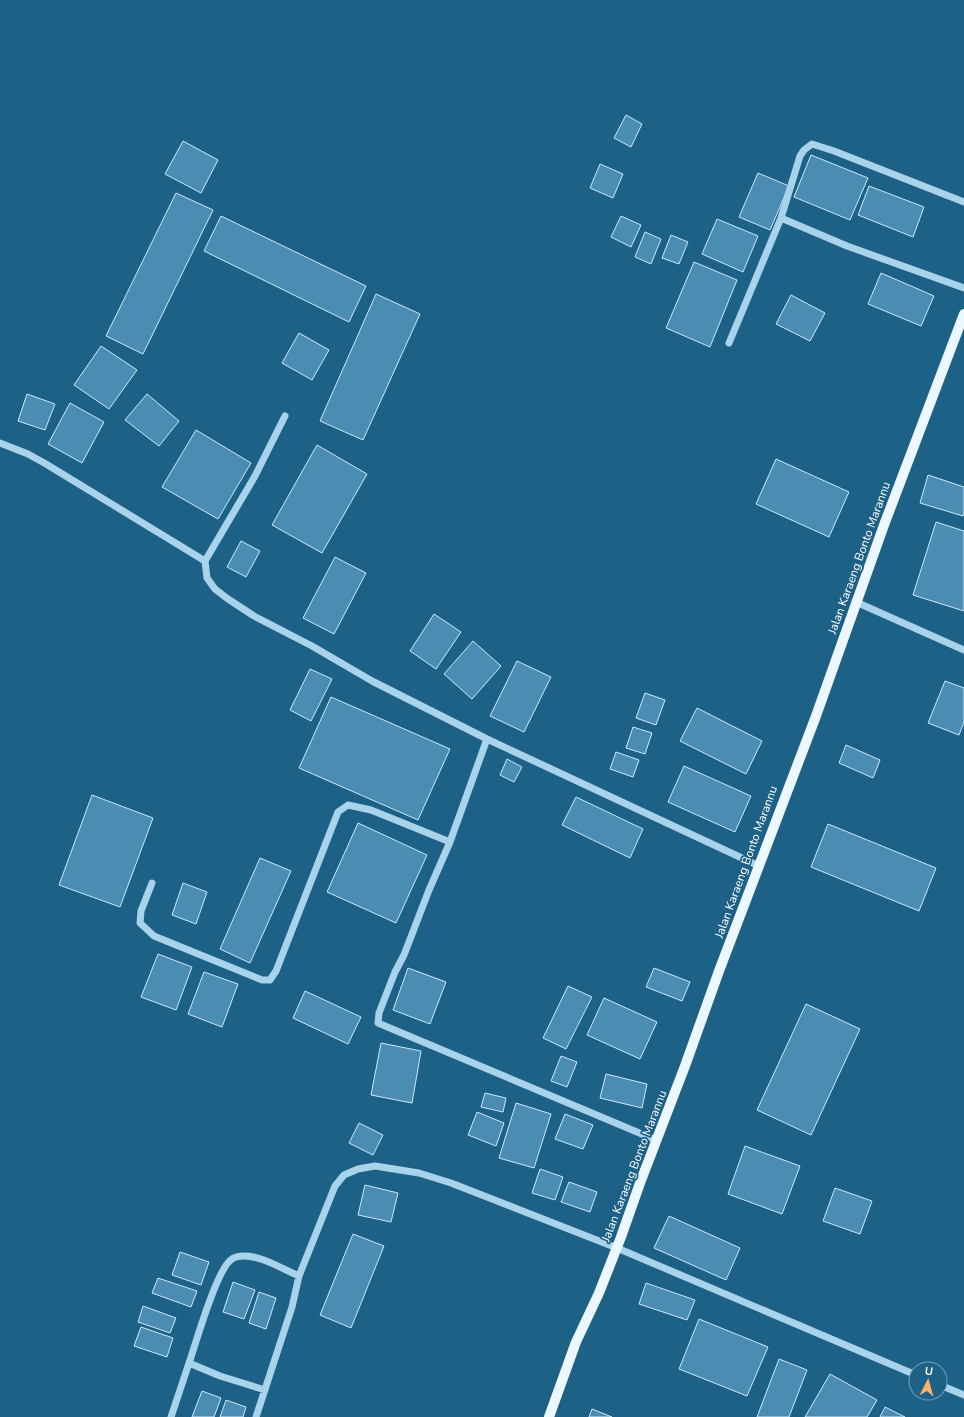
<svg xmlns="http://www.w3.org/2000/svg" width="964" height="1417" font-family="'Nunito Sans',sans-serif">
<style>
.building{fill:#4b8db2;stroke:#cde9f8}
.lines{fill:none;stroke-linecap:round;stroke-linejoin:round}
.minor{stroke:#a8d3eb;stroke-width:7}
.major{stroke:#ecf7fe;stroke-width:10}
.labels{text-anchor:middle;stroke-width:3.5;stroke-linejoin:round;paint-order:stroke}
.street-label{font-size:12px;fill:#fff;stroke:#1e6187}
</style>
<rect width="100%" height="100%" fill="#1e6187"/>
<path class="building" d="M 626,115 L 642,124 L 631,147 L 614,138 Z
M 183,141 L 218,160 L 201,193 L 165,174 Z
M 811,155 L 868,178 L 850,220 L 794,197 Z
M 600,164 L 623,174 L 613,198 L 590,188 Z
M 758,173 L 789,186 L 770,230 L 739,217 Z
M 869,186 L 924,207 L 913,237 L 858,215 Z
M 176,193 L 213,210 L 143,354 L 106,336 Z
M 221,216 L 366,286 L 349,322 L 204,251 Z
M 621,216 L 641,225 L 631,247 L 611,237 Z
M 717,219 L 758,236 L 743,272 L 702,254 Z
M 645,232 L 661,239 L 651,264 L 635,257 Z
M 671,235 L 688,242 L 679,264 L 662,258 Z
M 694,262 L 737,280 L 710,347 L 666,328 Z
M 881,273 L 934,296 L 921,326 L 868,304 Z
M 376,294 L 420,314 L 363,440 L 320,421 Z
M 791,295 L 825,313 L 810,341 L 776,324 Z
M 299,333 L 329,350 L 312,380 L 282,363 Z
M 101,346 L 137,370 L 109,409 L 74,385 Z
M 27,394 L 55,404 L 45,430 L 18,421 Z
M 147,394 L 179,421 L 159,446 L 125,420 Z
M 70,403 L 104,422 L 82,463 L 48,444 Z
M 196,430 L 251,463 L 218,519 L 162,487 Z
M 317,445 L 367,474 L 322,553 L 272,525 Z
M 776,459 L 849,492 L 829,537 L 756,504 Z
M 928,475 L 964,487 L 964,512 L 963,516 L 920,503 Z
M 936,522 L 964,531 L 964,611 L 913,595 Z
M 241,541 L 260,551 L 246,577 L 227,567 Z
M 335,557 L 366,573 L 334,634 L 303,618 Z
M 434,614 L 461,632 L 436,669 L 410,651 Z
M 473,641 L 501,666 L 472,699 L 444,674 Z
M 517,661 L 551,677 L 524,732 L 490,716 Z
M 310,669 L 332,679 L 311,721 L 290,710 Z
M 945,681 L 964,688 L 964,722 L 959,735 L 928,723 Z
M 645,693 L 665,700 L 656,725 L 636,718 Z
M 331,697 L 450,749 L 418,820 L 299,768 Z
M 697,708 L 762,741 L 746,774 L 680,741 Z
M 633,727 L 652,733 L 645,754 L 626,748 Z
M 846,745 L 880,760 L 873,778 L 839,763 Z
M 616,752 L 639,760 L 633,777 L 610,769 Z
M 507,759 L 522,767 L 514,782 L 500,775 Z
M 684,766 L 751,796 L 735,832 L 668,802 Z
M 92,795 L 153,818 L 120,907 L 59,885 Z
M 576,797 L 643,829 L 630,858 L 562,825 Z
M 358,823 L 427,855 L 396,923 L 327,892 Z
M 828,824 L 936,868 L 919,911 L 811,867 Z
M 260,858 L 291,871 L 250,963 L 220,949 Z
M 183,883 L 207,892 L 196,924 L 172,915 Z
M 158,954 L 192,967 L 176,1010 L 141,997 Z
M 408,968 L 446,982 L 430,1024 L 393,1010 Z
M 654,968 L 690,982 L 682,1001 L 646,987 Z
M 204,972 L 238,984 L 222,1027 L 188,1014 Z
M 568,986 L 592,997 L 566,1049 L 543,1038 Z
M 305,991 L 361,1017 L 348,1044 L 293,1018 Z
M 604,998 L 657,1022 L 640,1059 L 587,1035 Z
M 806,1004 L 860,1029 L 811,1135 L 757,1110 Z
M 381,1043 L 421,1051 L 412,1103 L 371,1095 Z
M 561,1056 L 577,1062 L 567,1087 L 551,1081 Z
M 606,1074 L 647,1084 L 642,1108 L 600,1098 Z
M 485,1093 L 506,1098 L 503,1112 L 481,1107 Z
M 516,1103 L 551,1114 L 534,1168 L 499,1158 Z
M 477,1112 L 504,1123 L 496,1146 L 468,1135 Z
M 565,1114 L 593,1125 L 583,1149 L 555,1139 Z
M 359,1123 L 383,1135 L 373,1155 L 349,1143 Z
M 745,1146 L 800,1166 L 782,1214 L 728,1194 Z
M 540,1169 L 563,1177 L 555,1200 L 532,1193 Z
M 569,1182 L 597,1192 L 590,1212 L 561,1202 Z
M 365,1185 L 398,1193 L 391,1222 L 358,1215 Z
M 835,1188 L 872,1201 L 860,1234 L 823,1221 Z
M 669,1216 L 740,1248 L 726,1280 L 654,1248 Z
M 353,1234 L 384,1246 L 351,1328 L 320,1315 Z
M 180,1252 L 209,1262 L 201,1285 L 172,1275 Z
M 158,1278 L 197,1291 L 191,1307 L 152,1293 Z
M 233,1282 L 255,1290 L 244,1319 L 223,1312 Z
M 646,1283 L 695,1300 L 687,1320 L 639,1304 Z
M 259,1292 L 276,1298 L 266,1329 L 249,1323 Z
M 143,1306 L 176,1318 L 170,1333 L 138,1322 Z
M 699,1319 L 768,1347 L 747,1396 L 679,1369 Z
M 141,1327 L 173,1338 L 167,1357 L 134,1346 Z
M 779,1359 L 807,1370 L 789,1417 L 757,1417 Z
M 830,1374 L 877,1400 L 867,1417 L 805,1417 Z
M 202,1391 L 221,1398 L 214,1417 L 192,1417 Z
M 226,1400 L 246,1407 L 243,1417 L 220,1417 Z
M 885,1407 L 905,1417 L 880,1417 Z
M 592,1409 L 612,1417 L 589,1417 Z"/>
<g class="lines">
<path class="minor" d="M 964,202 L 834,151 L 812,144 L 804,150 L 800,156 L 781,218 L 847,246 L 964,288
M 729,343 L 781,218
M 0,443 L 28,454 L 46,464 L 205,561 L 207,578 L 215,589 L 228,599 L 254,616 L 312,646 L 372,681 L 487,739 L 759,866
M 205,561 L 255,476 L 285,416
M 856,602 L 964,650
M 450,842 L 429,890 L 404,955 L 395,972 L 379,1013 L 378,1023 L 656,1140
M 152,883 L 141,911 L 140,923 L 154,936 L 262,980 L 270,980 L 276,971 L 338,812 L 348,805 L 371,810 L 450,842 L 487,739
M 940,1385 L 964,1395
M 265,1390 L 220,1376 L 189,1363 C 196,1343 217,1268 232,1259 C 235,1257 241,1256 244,1256 C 263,1256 282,1269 299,1276
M 171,1417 L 189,1363
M 256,1417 L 292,1307 L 299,1276 L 335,1186 L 344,1175 L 358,1169 L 375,1166 L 419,1173 L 451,1183 L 617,1248 L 916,1375"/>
<path class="major" d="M 549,1417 L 576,1342 L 599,1293 L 621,1237 L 640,1183 L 685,1066 L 719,971 L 816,716 L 884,525 L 964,314"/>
</g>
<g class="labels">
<g class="street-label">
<text transform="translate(859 558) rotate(-70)" y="4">Jalan Karaeng Bonto Marannu</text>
<text transform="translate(746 862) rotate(-70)" y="4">Jalan Karaeng Bonto Marannu</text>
<text transform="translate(634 1166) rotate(-69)" y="4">Jalan Karaeng Bonto Marannu</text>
</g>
</g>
<g transform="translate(928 1381) rotate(6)"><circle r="19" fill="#1e6187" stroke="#78a0b7"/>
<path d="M0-3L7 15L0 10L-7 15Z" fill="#f9b267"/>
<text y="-6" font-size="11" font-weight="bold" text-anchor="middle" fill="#ffffff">U</text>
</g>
</svg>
